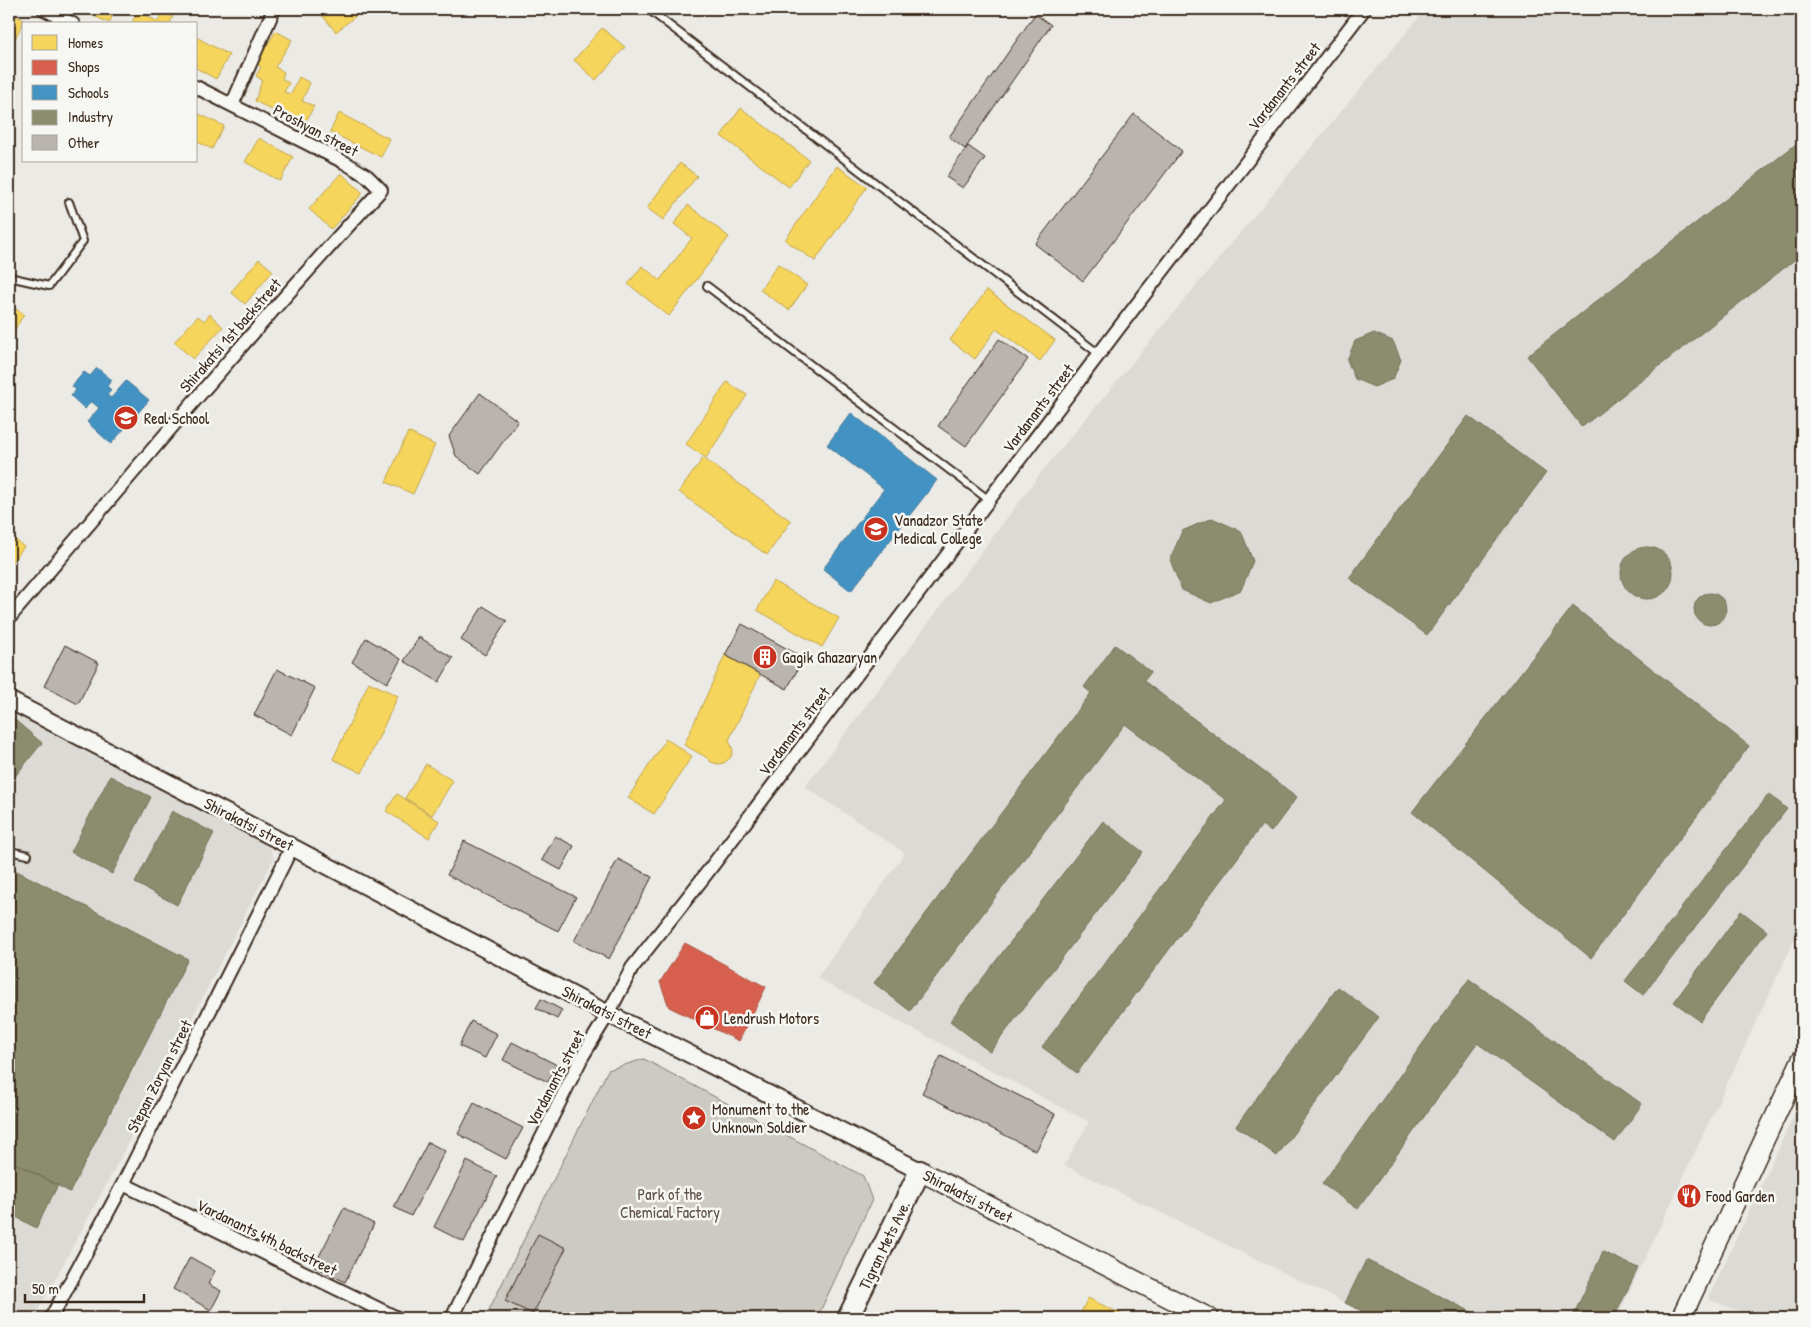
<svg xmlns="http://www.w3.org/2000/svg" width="1811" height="1327" font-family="'Patrick Hand',sans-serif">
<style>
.built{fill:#dcdad4}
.green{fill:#cdcac4;stroke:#847a71}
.homes{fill:#f6d55c;stroke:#bea249}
.shops{fill:#d6604d;stroke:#a8503f}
.schools{fill:#4393c3;stroke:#417492}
.industry{fill:#8c8c6e;stroke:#746f56}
.building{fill:#bab4ae;stroke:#3b2a1e}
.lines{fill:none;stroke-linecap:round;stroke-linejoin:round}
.service-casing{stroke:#3b2a1e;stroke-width:10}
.minor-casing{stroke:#3b2a1e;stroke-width:16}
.tertiary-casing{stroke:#3b2a1e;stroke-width:20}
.secondary-casing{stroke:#3b2a1e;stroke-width:22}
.primary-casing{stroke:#3b2a1e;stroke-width:24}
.service{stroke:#f6f6f2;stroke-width:6}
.minor{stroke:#f6f6f2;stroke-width:12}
.tertiary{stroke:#f6f6f2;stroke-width:16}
.secondary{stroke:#f6f6f2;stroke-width:19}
.primary{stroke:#f6f6f2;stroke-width:20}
.labels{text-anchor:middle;stroke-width:5;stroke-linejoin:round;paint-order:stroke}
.street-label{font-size:16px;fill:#3b2a1e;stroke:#f6f6f2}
.poi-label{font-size:16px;fill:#3b2a1e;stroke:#f6f6f2;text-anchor:start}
.park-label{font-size:16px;fill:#605248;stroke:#f6f6f2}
</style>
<rect width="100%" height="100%" fill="#ebeae5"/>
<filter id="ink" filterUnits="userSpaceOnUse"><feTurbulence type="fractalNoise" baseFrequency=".02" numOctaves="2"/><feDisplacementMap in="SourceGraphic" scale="10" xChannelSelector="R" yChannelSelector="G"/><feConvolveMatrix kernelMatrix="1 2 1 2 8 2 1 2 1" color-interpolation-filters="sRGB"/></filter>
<g filter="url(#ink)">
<path class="built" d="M 1426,9 L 1802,9 L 1802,924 L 1617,1318 L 1376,1318 L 1064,1165 L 1089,1122 L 817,978 L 905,853 L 805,787 L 1040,474 Z
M 9,704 L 267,841 L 274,858 L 113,1172 L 34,1318 L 9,1318 Z
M 1802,1098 L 1802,1318 L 1757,1318 L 1708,1299 Z"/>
<path class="green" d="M 644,1059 L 863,1176 L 872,1200 L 817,1318 L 485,1318 L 608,1070 Z"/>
<path class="homes" d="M 93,9 L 116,9 L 109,23 L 90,14 Z
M 317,9 L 364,9 L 336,32 Z
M 138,11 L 158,22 L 163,12 L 173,17 L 170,22 L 173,24 L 131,24 Z
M 9,12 L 24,20 L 13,43 L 9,41 Z
M 602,28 L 625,47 L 596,80 L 574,60 Z
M 276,31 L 292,40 L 275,67 L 284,72 L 282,79 L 289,83 L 284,92 L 291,94 L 299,77 L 310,83 L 302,101 L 314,106 L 303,127 L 255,101 L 262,80 L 256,76 L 261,67 L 256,63 Z
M 196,37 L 229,55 L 216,79 L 196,68 Z
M 741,108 L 809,160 L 789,187 L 721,136 Z
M 339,113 L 390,139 L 381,157 L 330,132 Z
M 199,114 L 224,126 L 212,149 L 196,141 L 196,118 Z
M 259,138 L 293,157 L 280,181 L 245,162 Z
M 680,163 L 697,176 L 663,220 L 647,208 Z
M 837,166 L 867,187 L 815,261 L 785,240 Z
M 341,173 L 363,193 L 331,229 L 309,209 Z
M 688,205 L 729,237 L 669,316 L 628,284 L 642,266 L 660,280 L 692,238 L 674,224 Z
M 259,259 L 273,271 L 245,304 L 231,292 Z
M 778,264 L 807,285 L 789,310 L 760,290 Z
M 987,290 L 1055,340 L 1040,361 L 996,329 L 975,359 L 950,340 Z
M 9,305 L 24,314 L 9,339 Z
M 210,314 L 223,327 L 193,359 L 174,342 L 198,316 L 204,321 Z
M 727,382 L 747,395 L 706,458 L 686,444 Z
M 408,432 L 435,445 L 413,494 L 386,482 Z
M 703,458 L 791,521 L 767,555 L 679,492 Z
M 9,534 L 24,547 L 9,565 Z
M 773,581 L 839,618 L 822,647 L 757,610 Z
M 725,655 L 760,675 L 729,740 L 733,750 L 731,757 L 724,763 L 718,764 L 711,762 L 706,757 L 684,745 Z
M 369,682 L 398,696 L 362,773 L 333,759 Z
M 666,739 L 692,756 L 654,814 L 628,798 Z
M 426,764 L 453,781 L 432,815 L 405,798 Z
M 397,794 L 439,821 L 429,838 L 386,811 Z
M 1088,1298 L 1129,1318 L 1078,1318 Z"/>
<path class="shops" d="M 685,943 L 766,987 L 739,1041 L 669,1007 L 660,982 Z"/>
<path class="schools" d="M 97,368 L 112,380 L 107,386 L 111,390 L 107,395 L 111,398 L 126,381 L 149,400 L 111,444 L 87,422 L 99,408 L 91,401 L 85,409 L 71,396 L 76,390 L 72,386 L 84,372 L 90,376 Z
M 851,413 L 937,480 L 851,591 L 823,569 L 884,489 L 827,445 Z"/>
<path class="industry" d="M 1796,144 L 1802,152 L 1802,254 L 1582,427 L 1527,356 Z
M 1374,333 L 1393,341 L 1401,360 L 1393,379 L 1374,387 L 1355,379 L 1347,360 L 1355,341 Z
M 1468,416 L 1546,473 L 1427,635 L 1349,578 Z
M 1212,518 L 1241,531 L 1253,561 L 1241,590 L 1211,603 L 1182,590 L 1170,560 L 1182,531 Z
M1621 573a26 26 0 1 1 52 0a26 26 0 1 1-52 0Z
M1694 609a16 16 0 1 1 32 0a16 16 0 1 1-32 0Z
M 1573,606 L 1749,746 L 1591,958 L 1412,812 Z
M 1115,645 L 1151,672 L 1144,681 L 1297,797 L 1271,832 L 1262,825 L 1077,1073 L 1042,1047 L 1226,800 L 1125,724 L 910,1011 L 874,983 L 1091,693 L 1084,687 Z
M 9,715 L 42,743 L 9,784 Z
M 110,776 L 151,797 L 112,874 L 71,852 Z
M 1769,794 L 1787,809 L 1643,995 L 1625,981 Z
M 172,811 L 214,833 L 177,905 L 135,883 Z
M 1103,821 L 1143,852 L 990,1052 L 950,1021 Z
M 13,869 L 188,959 L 70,1192 L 9,1160 L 9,876 Z
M 1741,911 L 1767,931 L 1700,1021 L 1674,1002 Z
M 1469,979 L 1642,1104 L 1615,1142 L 1477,1043 L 1358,1209 L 1322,1184 Z
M 1338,987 L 1379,1017 L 1277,1156 L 1236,1126 Z
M 9,1160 L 58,1185 L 36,1228 L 9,1213 Z
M 1603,1252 L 1638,1268 L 1614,1318 L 1572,1318 Z
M 1366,1260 L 1484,1318 L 1376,1318 L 1345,1303 Z"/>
<path class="building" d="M 1035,14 L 1051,25 L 965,149 L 949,137 Z
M 1134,114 L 1182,151 L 1083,281 L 1035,244 Z
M 968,146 L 985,158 L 963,188 L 946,177 Z
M 999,339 L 1028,359 L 966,446 L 938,426 Z
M 480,393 L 518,421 L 480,474 L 456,456 L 449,436 Z
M 483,606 L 507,621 L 485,655 L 461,640 Z
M 742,624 L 804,658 L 787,689 L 725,655 Z
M 419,637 L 453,658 L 439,682 L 404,661 Z
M 366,638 L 401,659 L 387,683 L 352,662 Z
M 65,645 L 99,663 L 78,704 L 44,686 Z
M 277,669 L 315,688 L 292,735 L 254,715 Z
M 555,836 L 574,846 L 561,870 L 542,860 Z
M 464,841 L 576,897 L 558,931 L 447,875 Z
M 618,859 L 652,877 L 609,959 L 574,941 Z
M 541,999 L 562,1010 L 557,1019 L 536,1008 Z
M 471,1021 L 497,1034 L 485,1058 L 459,1046 Z
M 512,1042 L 557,1065 L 548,1082 L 503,1060 Z
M 941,1056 L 1055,1114 L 1036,1151 L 922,1093 Z
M 474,1103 L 523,1128 L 506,1159 L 458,1134 Z
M 428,1142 L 445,1151 L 411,1216 L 394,1207 Z
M 467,1161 L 497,1176 L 464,1242 L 434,1227 Z
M 344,1208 L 374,1224 L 345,1282 L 314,1266 Z
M 538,1234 L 566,1248 L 533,1314 L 505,1301 Z
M 190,1257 L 215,1271 L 208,1284 L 221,1291 L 211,1310 L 173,1289 Z"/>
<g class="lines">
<defs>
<path id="service" d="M 648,9 L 1099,354
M 9,277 L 49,286 L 83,241 L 69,202
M 707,286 L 989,500
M 9,395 L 10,396
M 9,851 L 28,855"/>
<path id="minor" d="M 44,9 L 73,24
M 232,105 L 274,9
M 9,618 C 132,474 253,329 381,190 L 367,176 L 344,162 L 196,87
M 123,1184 L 397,1318
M 51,1318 L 123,1184 L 292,847
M 452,1318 L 582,1057 L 608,1014 L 632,968 L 703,878 L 1121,325 L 1364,9"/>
<path id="tertiary" d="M 9,700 L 292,847 L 608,1014 L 648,1033 L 920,1171"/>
<path id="secondary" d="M 920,1171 L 1209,1318
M 1681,1318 L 1802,1059"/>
<path id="primary" d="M 848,1318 L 920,1171"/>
</defs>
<use href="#service" class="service-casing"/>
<use href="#minor" class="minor-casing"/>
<use href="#tertiary" class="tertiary-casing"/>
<use href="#secondary" class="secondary-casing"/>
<use href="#primary" class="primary-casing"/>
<use href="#service" class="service"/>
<use href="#minor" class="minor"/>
<use href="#tertiary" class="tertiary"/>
<use href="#secondary" class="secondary"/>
<use href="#primary" class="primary"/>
</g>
</g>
<defs>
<symbol id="school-disc" viewBox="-11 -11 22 22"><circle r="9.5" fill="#c8321e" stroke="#f6f6f2"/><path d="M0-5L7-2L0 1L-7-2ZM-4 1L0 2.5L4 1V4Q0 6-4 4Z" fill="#fff"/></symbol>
<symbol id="university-disc" viewBox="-11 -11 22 22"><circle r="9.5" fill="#c8321e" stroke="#f6f6f2"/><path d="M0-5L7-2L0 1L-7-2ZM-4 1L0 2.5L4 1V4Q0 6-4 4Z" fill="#fff"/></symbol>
<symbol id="building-disc" viewBox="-11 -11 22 22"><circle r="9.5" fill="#c8321e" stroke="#f6f6f2"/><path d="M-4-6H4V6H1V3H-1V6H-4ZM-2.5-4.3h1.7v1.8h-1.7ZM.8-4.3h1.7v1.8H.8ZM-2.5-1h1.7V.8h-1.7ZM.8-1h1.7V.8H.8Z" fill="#fff"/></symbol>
<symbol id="shop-disc" viewBox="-11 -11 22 22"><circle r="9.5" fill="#c8321e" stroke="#f6f6f2"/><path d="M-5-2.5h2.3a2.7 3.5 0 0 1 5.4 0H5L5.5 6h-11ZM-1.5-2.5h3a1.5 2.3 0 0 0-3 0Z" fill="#fff"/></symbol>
<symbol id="sight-disc" viewBox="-11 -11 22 22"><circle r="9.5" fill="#c8321e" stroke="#f6f6f2"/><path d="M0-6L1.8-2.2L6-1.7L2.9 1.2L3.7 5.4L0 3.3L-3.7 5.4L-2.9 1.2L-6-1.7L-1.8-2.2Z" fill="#fff"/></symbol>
<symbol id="restaurant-disc" viewBox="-11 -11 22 22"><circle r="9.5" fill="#c8321e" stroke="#f6f6f2"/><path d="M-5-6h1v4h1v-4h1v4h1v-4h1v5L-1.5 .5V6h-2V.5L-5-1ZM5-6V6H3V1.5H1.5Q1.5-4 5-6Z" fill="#fff"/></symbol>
</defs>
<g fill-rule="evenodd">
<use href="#school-disc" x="112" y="404" width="28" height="28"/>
<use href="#university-disc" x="862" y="515" width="28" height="28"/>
<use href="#building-disc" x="751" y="643" width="28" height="28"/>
<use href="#shop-disc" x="693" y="1004" width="28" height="28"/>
<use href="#sight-disc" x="680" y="1104" width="28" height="28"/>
<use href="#restaurant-disc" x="1675" y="1182" width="28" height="28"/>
</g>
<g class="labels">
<g class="street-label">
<text transform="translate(1284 86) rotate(-52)" y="6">Vardanants street</text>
<text transform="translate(316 130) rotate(28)" y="6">Proshyan street</text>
<text transform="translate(230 335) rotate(-49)" y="6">Shirakatsi 1st backstreet</text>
<text transform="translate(1038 408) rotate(-53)" y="6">Vardanants street</text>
<text transform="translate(794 731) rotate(-53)" y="6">Vardanants street</text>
<text transform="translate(249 824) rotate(27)" y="6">Shirakatsi street</text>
<text transform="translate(607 1012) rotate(27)" y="6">Shirakatsi street</text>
<text transform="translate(159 1076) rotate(-63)" y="6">Stepan Zoryan street</text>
<text transform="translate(555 1078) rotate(-62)" y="6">Vardanants street</text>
<text transform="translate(968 1196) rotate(27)" y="6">Shirakatsi street</text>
<text transform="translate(267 1237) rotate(26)" y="6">Vardanants 4th backstreet</text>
<text transform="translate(884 1245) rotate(-64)" y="6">Tigran Mets Ave.</text>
</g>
<g class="poi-label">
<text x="144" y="424">Real School</text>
<text x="894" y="526">Vanadzor State<tspan x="894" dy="18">Medical College</tspan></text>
<text x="782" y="663">Gagik Ghazaryan</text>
<text x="724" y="1024">Lendrush Motors</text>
<text x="712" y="1115">Monument to the<tspan x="712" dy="18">Unknown Soldier</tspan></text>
<text x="1706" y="1202">Food Garden</text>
</g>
<g class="park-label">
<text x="670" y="1200">Park of the<tspan x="670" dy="18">Chemical Factory</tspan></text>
</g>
</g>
<rect width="1811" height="1327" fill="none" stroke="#f6f6f2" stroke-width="30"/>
<rect x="15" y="15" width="1781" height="1297" fill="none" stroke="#3b2a1e" stroke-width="2" filter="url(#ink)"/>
<rect x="22" y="22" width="175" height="140" fill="#f6f6f2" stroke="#aba49d"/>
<rect x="32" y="35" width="25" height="15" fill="#f6d55c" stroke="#aba49d"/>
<text x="68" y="48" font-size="15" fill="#3b2a1e">Homes</text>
<rect x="32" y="60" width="25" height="15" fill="#d6604d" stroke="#aba49d"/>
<text x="68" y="72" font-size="15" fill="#3b2a1e">Shops</text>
<rect x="32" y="85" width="25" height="15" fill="#4393c3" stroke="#aba49d"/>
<text x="68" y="98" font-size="15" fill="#3b2a1e">Schools</text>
<rect x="32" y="110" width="25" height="15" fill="#8c8c6e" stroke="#aba49d"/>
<text x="68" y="122" font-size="15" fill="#3b2a1e">Industry</text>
<rect x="32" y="135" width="25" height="15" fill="#bab4ae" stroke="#aba49d"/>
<text x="68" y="148" font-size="15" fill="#3b2a1e">Other</text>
<path d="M25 1294v8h119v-8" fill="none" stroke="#3b2a1e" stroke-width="2.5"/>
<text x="32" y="1294" font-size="15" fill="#3b2a1e" stroke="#f6f6f2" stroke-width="4" paint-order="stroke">50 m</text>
</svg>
